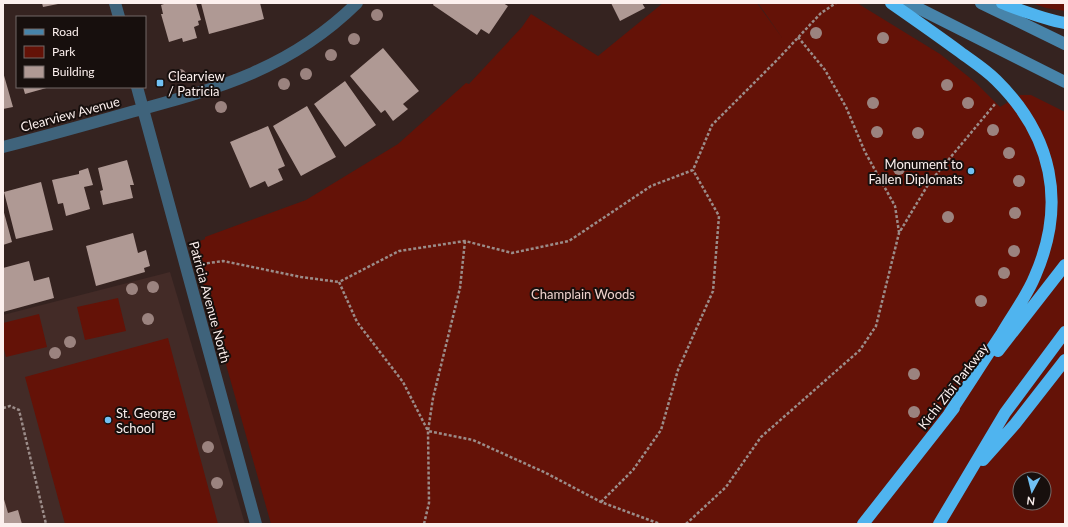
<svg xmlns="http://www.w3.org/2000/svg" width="1068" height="527" font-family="Lato,sans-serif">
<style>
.built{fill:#432b27}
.green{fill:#641207;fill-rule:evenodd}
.building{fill:#af9994}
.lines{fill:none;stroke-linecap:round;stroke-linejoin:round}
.path{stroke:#9b8c89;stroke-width:2.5;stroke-dasharray:3 2;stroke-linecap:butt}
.street{stroke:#3f637b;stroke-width:12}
.secondary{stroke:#4784aa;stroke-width:12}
.highway{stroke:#4fb4ef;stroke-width:12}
.tree{fill:#9b837f}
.poi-dot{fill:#71c1f4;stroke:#170f0d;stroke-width:1.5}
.labels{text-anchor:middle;stroke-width:4;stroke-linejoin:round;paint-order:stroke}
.poi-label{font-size:13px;fill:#fcf0ee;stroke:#170f0d;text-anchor:start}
.street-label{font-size:13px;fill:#fcf0ee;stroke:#170f0d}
.park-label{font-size:13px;fill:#eed2cd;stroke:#170f0d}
</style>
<rect width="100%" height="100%" fill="#352320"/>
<path class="built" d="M 170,272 L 245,524 L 3,524 L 3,315 Z"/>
<path class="green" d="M 663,3 L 757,3 L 783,39 L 758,3 L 857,3 L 940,54 L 975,82 L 1000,107 L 1020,95 L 1031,95 L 1065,112 L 1065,524 L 271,524 L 192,244 L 205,239 L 205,237 L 306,200 L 398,144 L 466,83 L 469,84 L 522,27 L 531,14 L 598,56 ZM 1020,479 L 1044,479 L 1044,503 L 1020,503 Z
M 1032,3 L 1065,3 L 1065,11 L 1046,8 Z
M 118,298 L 126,331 L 85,340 L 77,307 Z
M 39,314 L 47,347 L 6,357 L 3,345 L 3,323 Z
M 168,338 L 218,524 L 65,524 L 25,377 Z"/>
<path class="building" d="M 42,3 L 58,3 L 58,4 L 43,7 Z
M 164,3 L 196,3 L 201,20 L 198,21 L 199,25 L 194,27 L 197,38 L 183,42 L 182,38 L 169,42 L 161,14 L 163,14 L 161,5 L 164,4 Z
M 201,3 L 260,3 L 264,19 L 209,34 Z
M 434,3 L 503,3 L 508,6 L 489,34 L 481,29 L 477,35 L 433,5 Z
M 611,3 L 642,3 L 645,8 L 620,21 Z
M 383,48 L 419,91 L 403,104 L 408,109 L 393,121 L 385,110 L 381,113 L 350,76 Z
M 3,72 L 13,107 L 3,109 Z
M 345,81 L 376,125 L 345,147 L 314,104 Z
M 23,87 L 50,87 L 25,94 Z
M 307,106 L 336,157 L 301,176 L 273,126 Z
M 268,126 L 285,166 L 278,169 L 283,180 L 268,187 L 265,181 L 250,188 L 230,142 Z
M 127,160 L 134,185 L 130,185 L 133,198 L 103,205 L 100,191 L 103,190 L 98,168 Z
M 88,168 L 93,185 L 84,187 L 90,209 L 66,216 L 63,203 L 58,204 L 52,180 L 79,174 L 79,171 Z
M 41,182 L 53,230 L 16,239 L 4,192 Z
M 3,209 L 12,242 L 3,245 Z
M 133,233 L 138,253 L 146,250 L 150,266 L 144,268 L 145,272 L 96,286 L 86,246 Z
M 29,261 L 34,281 L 49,277 L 54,298 L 3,312 L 3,268 Z
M 3,496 L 8,513 L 18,510 L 22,524 L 3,524 Z"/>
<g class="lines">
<path class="path" d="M 798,37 L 825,70 L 846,107 L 865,152 L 895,206 L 899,232
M 465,241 L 460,288 L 433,398 L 428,431 L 473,440 L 546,473 L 601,502 L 660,524
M 202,264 L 223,261 L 301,277 L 339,282
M 3,408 L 10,406 L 19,410 L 46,524
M 601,502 L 633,470 L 661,430 L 678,370 L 713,291 L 719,216 L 693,170
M 424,524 L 429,503 L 428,431 L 403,382 L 357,322 L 339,282 L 399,251 L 465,241 L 512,253 L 569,241 L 651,186 L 693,170 L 712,125 L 778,59 L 821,13 L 836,3
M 686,524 L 726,487 L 761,437 L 860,350 L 876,326 L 899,233 L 929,183 L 995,104"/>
<path class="street" d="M 115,3 L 119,17
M 137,87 L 256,524
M 3,147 C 46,136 89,124 131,112 C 219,88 290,69 357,3"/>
<path class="secondary" d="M 908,3 L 1065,82
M 981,3 L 1065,44"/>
<path class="highway" d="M 891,3 C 914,19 937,35 960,52 C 972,61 985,69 996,80 C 1052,135 1067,203 1035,276 C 1027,296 1013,314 1002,333 C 984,360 967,387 949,414
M 1002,3 C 1023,11 1043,19 1065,23
M 998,351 L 1065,265
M 983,460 L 1015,424 L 1065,360
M 863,524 L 954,408
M 939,524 L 1005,413 L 1065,332"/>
</g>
<g class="tree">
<circle cx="377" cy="15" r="6"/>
<circle cx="816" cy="33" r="6"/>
<circle cx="883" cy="38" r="6"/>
<circle cx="354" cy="39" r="6"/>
<circle cx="331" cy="55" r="6"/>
<circle cx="306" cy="74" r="6"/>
<circle cx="180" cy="75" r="6"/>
<circle cx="284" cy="84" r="6"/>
<circle cx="947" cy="85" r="6"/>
<circle cx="873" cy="103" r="6"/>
<circle cx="968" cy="103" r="6"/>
<circle cx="221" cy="107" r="6"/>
<circle cx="993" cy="130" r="6"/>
<circle cx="877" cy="132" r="6"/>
<circle cx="918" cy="133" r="6"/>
<circle cx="1009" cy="153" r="6"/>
<circle cx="899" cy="169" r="6"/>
<circle cx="1019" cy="181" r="6"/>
<circle cx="1015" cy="213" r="6"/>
<circle cx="948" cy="217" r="6"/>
<circle cx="1014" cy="251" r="6"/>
<circle cx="1004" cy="273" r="6"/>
<circle cx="153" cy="287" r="6"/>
<circle cx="132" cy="289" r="6"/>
<circle cx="981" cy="301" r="6"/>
<circle cx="148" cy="319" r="6"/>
<circle cx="70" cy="342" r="6"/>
<circle cx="55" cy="353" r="6"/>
<circle cx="914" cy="374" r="6"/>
<circle cx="914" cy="412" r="6"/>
<circle cx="208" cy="447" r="6"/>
<circle cx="217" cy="483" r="6"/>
</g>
<g class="poi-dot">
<rect x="156" y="79" width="8" height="8" rx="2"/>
<circle cx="971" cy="171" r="4"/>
<circle cx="108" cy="420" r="4"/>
</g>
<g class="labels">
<g class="poi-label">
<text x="168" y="81">Clearview<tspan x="168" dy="15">/ Patricia</tspan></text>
<text x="963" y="169" text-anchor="end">Monument to<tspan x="963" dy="15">Fallen Diplomats</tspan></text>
<text x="116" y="418">St. George<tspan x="116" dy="15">School</tspan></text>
</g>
<g class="street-label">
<text transform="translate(70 114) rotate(-15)" y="5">Clearview Avenue</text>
<text transform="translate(210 302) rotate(75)" y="5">Patricia Avenue North</text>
<text transform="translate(953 386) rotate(-52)" y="5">Kichi Zībī Parkway</text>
</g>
<g class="park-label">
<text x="583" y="299">Champlain Woods</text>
</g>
</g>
<rect width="1068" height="527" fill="none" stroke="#fcf0ee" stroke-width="8"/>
<rect x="16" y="16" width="130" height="72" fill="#170f0d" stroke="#736967"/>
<rect x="24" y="29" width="20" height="6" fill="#4784aa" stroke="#736967"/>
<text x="52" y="36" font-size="12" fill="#fcf0ee">Road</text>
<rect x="24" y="46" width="20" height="12" fill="#641207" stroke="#736967"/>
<text x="52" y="56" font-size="12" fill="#fcf0ee">Park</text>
<rect x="24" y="66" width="20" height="12" fill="#af9994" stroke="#736967"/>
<text x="52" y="76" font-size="12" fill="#fcf0ee">Building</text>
<g transform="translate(1032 491) rotate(187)"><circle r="19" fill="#170f0d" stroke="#736967"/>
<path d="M0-3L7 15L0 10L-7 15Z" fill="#71c1f4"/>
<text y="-6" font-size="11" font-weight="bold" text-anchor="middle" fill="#fcf0ee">N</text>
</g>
</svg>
